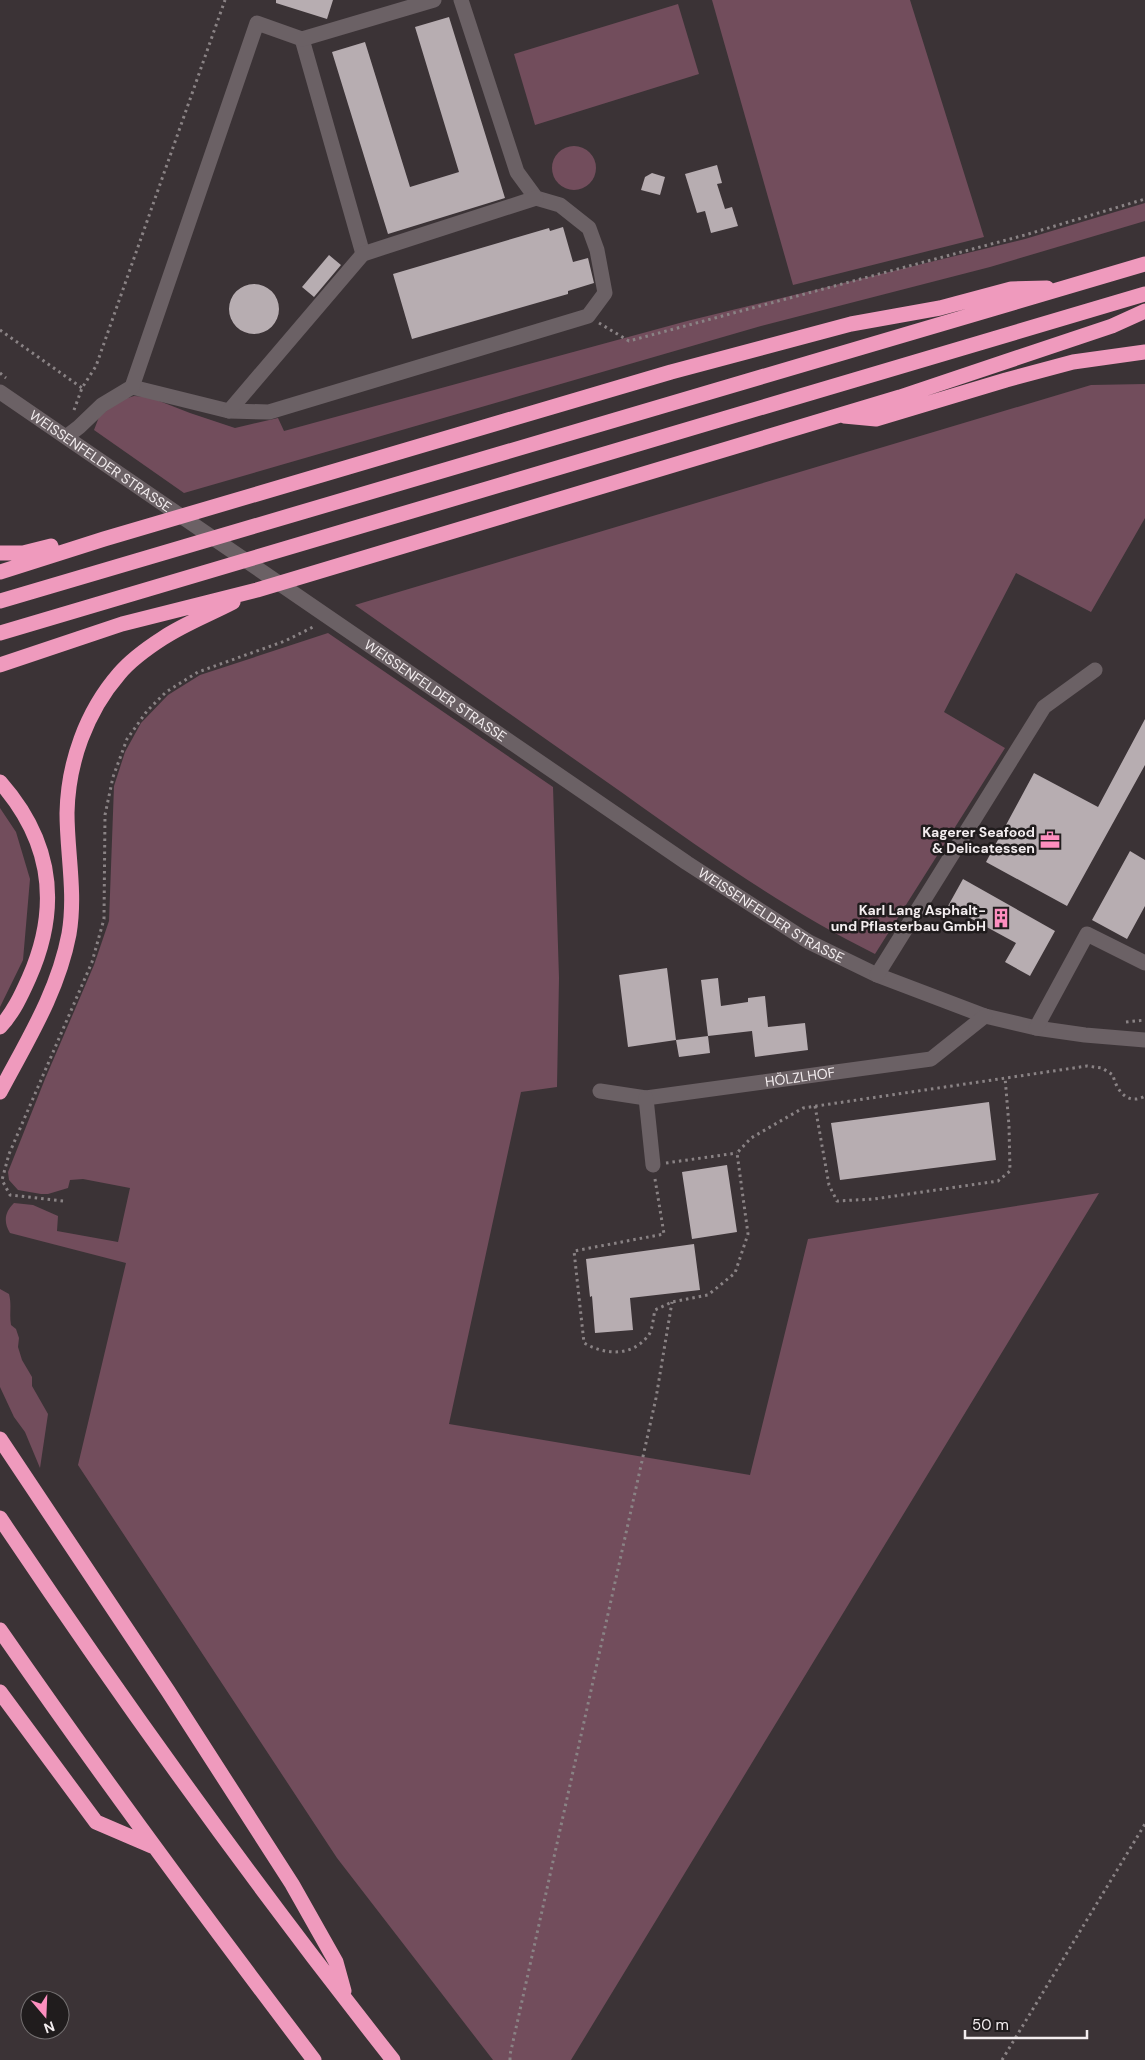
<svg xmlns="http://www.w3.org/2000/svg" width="1145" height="2060" font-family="'DM Sans',sans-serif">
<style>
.green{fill:#724d5c}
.building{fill:#b7adb1}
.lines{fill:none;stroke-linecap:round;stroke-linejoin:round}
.path{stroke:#8a8385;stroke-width:3;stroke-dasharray:2.5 4;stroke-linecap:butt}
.minor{stroke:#6b6165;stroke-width:15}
.highway{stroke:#ef9abd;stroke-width:15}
.labels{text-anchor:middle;stroke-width:5;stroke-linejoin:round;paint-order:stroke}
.street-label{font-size:14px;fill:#f3edef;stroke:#201c1d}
.poi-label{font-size:14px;font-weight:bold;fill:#f3edef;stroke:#201c1d;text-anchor:end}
</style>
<rect width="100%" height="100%" fill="#3b3336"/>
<path class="green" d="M 712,0 L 910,0 L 984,237 L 793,285 Z
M 678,4 L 699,74 L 535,125 L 514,54 Z
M552 168a22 22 0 1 1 44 0a22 22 0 1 1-44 0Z
M 1145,203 L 1145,221 L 990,267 L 761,326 L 184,493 L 94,430 L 99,417 L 118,401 L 134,396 L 149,397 L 190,413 L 235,428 L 278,418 L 284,431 L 687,321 L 1025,239 Z
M 1145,384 L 1145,518 L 1091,612 L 1016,573 L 944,712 L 1005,748 L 875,954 C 786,910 705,852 624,794 C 534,731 445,668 355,605 L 1091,385 Z
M 328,633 L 553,787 L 559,978 L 557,1087 L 521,1092 L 449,1424 L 750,1475 L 808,1239 L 1099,1193 L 571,2060 L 493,2060 L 337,1858 L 78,1465 L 126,1263 L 10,1233 C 3,1221 5,1212 14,1203 L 33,1205 L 58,1216 L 57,1231 L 118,1242 L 130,1188 L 83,1179 L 70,1180 L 68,1188 L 48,1194 L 41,1194 L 18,1190 L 9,1180 L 8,1172 L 45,1079 L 94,965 L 109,921 L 114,786 L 125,752 L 141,723 L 168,695 L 200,675 Z
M 0,808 L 16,832 L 30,879 L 23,960 L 0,1007 Z
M 0,1289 L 9,1294 C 12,1305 9,1314 11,1325 L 16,1329 L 19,1338 L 18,1347 L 22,1360 L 32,1377 L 32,1386 L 48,1414 L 40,1468 L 25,1432 L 14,1417 L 0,1387 Z"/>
<path class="building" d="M 276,0 L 333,0 L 327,19 L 276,3 Z
M 449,17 L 505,198 L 388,234 L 332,52 L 365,42 L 410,187 L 459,172 L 415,27 Z
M 717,165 L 722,183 L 717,184 L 725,209 L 732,207 L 738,226 L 711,233 L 705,211 L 697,213 L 685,174 Z
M 652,173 L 665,177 L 660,195 L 641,190 L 645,177 Z
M 563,227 L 573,262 L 588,258 L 594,283 L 568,291 L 568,294 L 412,339 L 393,274 L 549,228 L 550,231 Z
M 329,255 L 341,265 L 314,297 L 302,287 Z
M229 309a25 25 0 1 1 50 0a25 25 0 1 1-50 0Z
M 1145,719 L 1145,765 L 1067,906 L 986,862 L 1034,773 L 1098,807 Z
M 1130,851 L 1145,860 L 1145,906 L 1127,939 L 1092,920 Z
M 963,879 L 1055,931 L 1030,976 L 1005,962 L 1016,943 L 948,906 Z
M 667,968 L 676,1040 L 628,1047 L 619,975 Z
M 718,978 L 721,1006 L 748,1002 L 748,998 L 765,996 L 768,1027 L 805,1023 L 808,1050 L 755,1057 L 752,1031 L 708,1036 L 701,980 Z
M 708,1036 L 710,1053 L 679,1057 L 676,1040 Z
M 989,1102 L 996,1160 L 840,1180 L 831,1123 Z
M 727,1165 L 737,1232 L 692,1239 L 682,1172 Z
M 694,1244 L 700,1290 L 630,1298 L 633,1330 L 595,1333 L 592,1296 L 590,1297 L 586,1259 Z"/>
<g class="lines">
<path class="path" d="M 599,323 L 629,341 L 1025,235 L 1145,199
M 0,330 L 82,388
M 0,373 L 6,378
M 74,410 L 82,388 L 96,366 L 225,0
M 1126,1022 L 1145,1020
M 815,1106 L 829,1185 L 837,1201 L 874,1199 L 998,1181 L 1010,1171 L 1009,1126 L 1005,1077
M 666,1163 L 737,1153
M 655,1179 L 664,1234 L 574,1251 L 584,1343 C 605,1355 631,1357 648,1336 C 653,1330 653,1318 655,1310 L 672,1302 L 708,1295 L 735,1273 L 748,1234 L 737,1153 L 751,1138 L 803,1108 L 1087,1066 L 1102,1068 L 1113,1075 C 1116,1090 1128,1106 1145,1096
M 63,1201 L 10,1195 L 2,1180 L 9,1154 L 92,962 L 104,919 L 105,815 L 113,777 L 127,739 L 147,711 L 166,692 L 198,672 L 285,641 L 315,626
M 510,2060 L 510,2055 L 656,1398 L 672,1302
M 1002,2060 L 1145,1824"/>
<g class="minor">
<path d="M 302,39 L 363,254"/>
<path d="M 132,387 L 229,411 L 269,412 L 588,316 L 605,293 L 597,250 L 589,228 L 560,205 L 536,198 L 517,172 L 461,0"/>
<path id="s1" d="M 0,392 L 687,863 L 809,942 L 877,975 L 985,1016 L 1036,1028 L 1085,1035 L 1145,1040"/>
<path d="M 229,411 L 363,254 L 536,198"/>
<path d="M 66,437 L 79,427 L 102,405 L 132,387 L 257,23 L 302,39 L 434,0"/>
<path d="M 877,975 L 1044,707 L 1095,670"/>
<path d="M 1036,1028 L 1087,934 L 1145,963"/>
<path id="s2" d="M 600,1091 L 646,1098 L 931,1059 L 985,1016"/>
<path d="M 646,1098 L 653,1165"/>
</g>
<path class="highway" d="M 844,416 L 876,419 L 1006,380 L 1073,362 L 1145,352
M 0,553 L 23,553 L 51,546
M 0,572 L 104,539 L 671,372 L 851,324 L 940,308 L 1011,289 L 1047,288
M 0,601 L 1145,264
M 0,633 L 1145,294
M 0,665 L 122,624 L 257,590 L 900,397 L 1112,326 L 1145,311
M 0,782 C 52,841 61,906 29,978 C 21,996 13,1013 0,1027
M 0,1092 C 27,1041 58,992 69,934 C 76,893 67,853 67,813 C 68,763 86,712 119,674 C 129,662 149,647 163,638 C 184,624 210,614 233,602
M 0,1439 L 168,1691 L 292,1884 L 336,1962 L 344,1991
M 0,1518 C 124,1703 255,1885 393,2060
M 0,1630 C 101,1776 206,1918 314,2060
M 0,1692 L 96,1822 L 152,1846"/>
</g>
<defs>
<symbol id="office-bare" viewBox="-9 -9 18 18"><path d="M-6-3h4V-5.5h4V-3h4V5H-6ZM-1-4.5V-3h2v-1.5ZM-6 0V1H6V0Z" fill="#fd8ebf" stroke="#201c1d" stroke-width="2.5" paint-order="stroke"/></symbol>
<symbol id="building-bare" viewBox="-9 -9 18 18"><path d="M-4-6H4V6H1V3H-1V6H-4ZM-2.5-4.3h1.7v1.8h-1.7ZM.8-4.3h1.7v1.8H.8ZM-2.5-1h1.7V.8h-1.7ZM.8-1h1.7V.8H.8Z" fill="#fd8ebf" stroke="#201c1d" stroke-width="2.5" paint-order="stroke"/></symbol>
</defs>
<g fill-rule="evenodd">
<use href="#office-bare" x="1036" y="826" width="28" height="28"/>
<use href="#building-bare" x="987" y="904" width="28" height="28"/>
</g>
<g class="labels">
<g class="street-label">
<text dy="5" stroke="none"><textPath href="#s1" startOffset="122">WEISSENFELDER STRASSE</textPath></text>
<text dy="5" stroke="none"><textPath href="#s1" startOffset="528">WEISSENFELDER STRASSE</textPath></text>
<text dy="5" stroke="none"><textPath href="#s1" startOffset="932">WEISSENFELDER STRASSE</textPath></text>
<text dy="5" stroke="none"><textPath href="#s2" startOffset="202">HÖLZLHOF</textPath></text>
</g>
<g class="poi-label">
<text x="1035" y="837">Kagerer Seafood<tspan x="1035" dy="16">&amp; Delicatessen</tspan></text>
<text x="986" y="915">Karl Lang Asphalt-<tspan x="986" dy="16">und Pflasterbau GmbH</tspan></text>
</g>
</g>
<g transform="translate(45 2015) rotate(161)"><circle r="24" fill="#201c1d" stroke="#747071"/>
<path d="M0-4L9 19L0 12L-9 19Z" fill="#fd8ebf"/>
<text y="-8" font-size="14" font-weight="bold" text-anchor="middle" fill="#f3edef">N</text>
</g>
<path d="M965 2030v8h122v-8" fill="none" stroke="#f3edef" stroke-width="2.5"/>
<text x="972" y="2030" font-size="15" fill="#f3edef" stroke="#201c1d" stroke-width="4" paint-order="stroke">50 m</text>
</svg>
